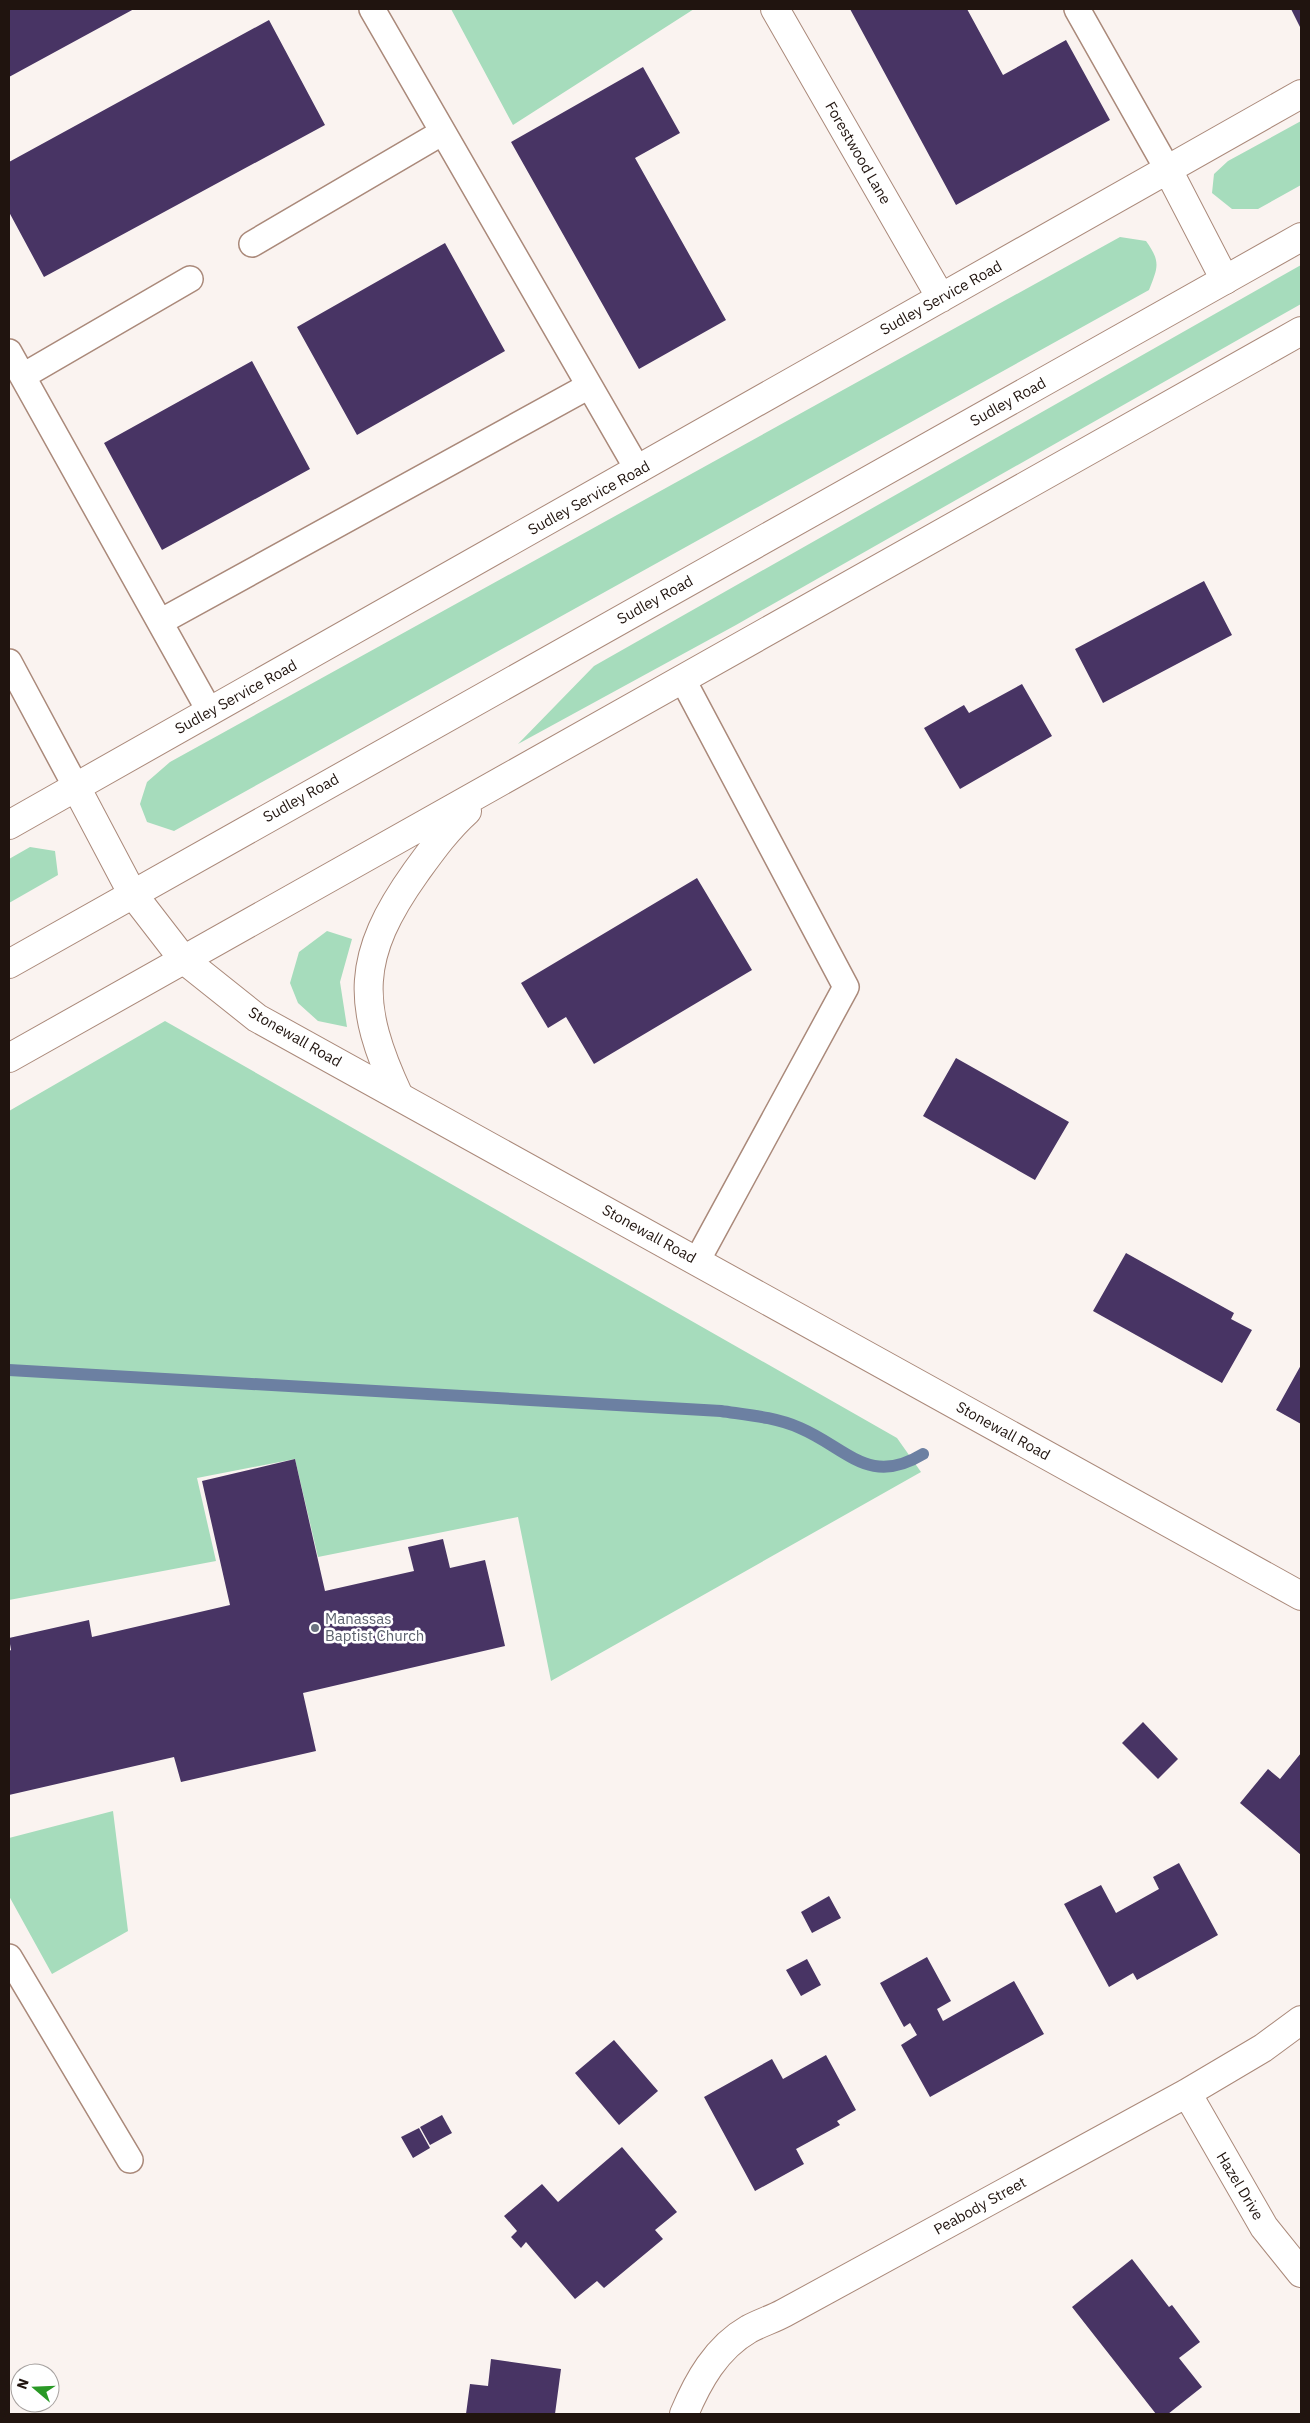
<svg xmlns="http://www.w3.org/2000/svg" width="1310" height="2423" font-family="'IBM Plex Sans',sans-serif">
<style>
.green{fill:#a6dcbc}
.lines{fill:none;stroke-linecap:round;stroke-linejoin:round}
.stream{stroke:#6c80a2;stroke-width:12}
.building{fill:#483464}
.lane-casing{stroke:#aa897a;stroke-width:28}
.street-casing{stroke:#aa897a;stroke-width:30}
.secondary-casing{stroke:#aa897a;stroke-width:30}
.primary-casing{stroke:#aa897a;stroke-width:30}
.lane{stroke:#fff;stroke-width:25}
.street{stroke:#fff;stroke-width:28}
.secondary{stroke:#fff;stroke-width:28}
.primary{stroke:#fff;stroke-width:28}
.worship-dot{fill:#6b7280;stroke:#fff;stroke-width:2}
.labels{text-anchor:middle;stroke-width:5;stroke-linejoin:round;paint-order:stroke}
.street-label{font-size:15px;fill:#20140f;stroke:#fff}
.worship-label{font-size:15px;fill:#5b616d;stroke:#fff;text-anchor:start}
</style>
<rect width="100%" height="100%" fill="#faf3f0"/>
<path class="green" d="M 451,9 L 694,9 L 513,125 Z
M 1301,121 L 1301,185 L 1258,209 L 1232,209 L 1212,193 L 1214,174 L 1228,161 Z
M 1120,237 L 1146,241 C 1161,262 1158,267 1149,290 L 174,831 L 147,822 L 140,804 L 147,782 L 170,762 Z
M 1301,265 L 1301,304 L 736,625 L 518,744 L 594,666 Z
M 30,847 L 55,851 L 58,875 L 9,903 L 9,859 Z
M 327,931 L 352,939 L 340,982 L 347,1027 L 318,1021 L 298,1003 L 290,983 L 299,952 Z
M 165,1021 L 897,1438 L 921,1472 L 551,1681 L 518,1517 L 318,1557 L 295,1459 L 197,1478 L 216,1561 L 9,1600 L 9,1111 Z
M 113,1811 L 128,1931 L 52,1974 L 9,1896 L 9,1838 Z"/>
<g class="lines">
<path class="stream" d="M 9,1370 L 721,1411 C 748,1415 775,1417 800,1428 C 847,1448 869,1487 923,1454"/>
</g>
<path class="building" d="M 9,9 L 134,9 L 9,77 Z
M 850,9 L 967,9 L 1003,75 L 1066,40 L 1110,120 L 956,205 Z
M 1291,9 L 1301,9 L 1301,29 Z
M 269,20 L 325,125 L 44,277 L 9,212 L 9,162 Z
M 643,67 L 680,133 L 635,158 L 726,320 L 639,369 L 511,142 Z
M 445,243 L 505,351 L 357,435 L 297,327 Z
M 252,361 L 310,469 L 162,550 L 104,443 Z
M 1204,581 L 1232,635 L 1103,703 L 1075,649 Z
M 1022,684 L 1052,736 L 960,789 L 924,728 L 964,705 L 969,713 Z
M 697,878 L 752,970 L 594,1064 L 566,1017 L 548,1028 L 521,983 Z
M 956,1058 L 1069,1122 L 1035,1180 L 923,1116 Z
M 1126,1253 L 1234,1313 L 1231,1319 L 1252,1330 L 1222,1383 L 1093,1311 Z
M 1301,1365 L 1301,1424 L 1276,1410 Z
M 295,1459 L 325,1591 L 414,1571 L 408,1547 L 443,1539 L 450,1568 L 485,1560 L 505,1646 L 303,1693 L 316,1751 L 181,1782 L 174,1757 L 9,1795 L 9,1651 L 11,1650 L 9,1638 L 89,1620 L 92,1637 L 230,1605 L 202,1481 Z
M 1143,1722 L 1178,1759 L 1158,1779 L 1122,1743 Z
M 1301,1753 L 1301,1855 L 1240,1803 L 1268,1769 L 1280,1779 Z
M 1179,1863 L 1218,1935 L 1137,1980 L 1133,1973 L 1109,1987 L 1064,1904 L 1101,1885 L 1116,1913 L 1159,1889 L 1153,1877 Z
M 829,1896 L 841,1918 L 812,1933 L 801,1912 Z
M 927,1957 L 951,2001 L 937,2009 L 943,2021 L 1014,1981 L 1044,2034 L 930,2097 L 901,2045 L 917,2035 L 910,2023 L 904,2027 L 880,1983 Z
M 807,1959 L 821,1985 L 801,1996 L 786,1970 Z
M 614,2040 L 658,2091 L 619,2125 L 575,2073 Z
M 826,2055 L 856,2110 L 837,2121 L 840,2125 L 796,2149 L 804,2164 L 755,2191 L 704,2097 L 772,2059 L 783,2079 Z
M 442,2115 L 452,2133 L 430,2145 L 420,2127 Z
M 419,2128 L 430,2148 L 413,2158 L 401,2137 Z
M 622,2147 L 677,2212 L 655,2230 L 663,2239 L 604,2288 L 597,2281 L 575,2299 L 526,2242 L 521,2248 L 511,2237 L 517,2231 L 504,2216 L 542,2184 L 558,2202 Z
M 1132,2259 L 1169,2307 L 1172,2305 L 1200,2342 L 1179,2358 L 1202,2387 L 1168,2414 L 1156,2414 L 1072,2307 Z
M 491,2359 L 561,2369 L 555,2414 L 466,2414 L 470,2384 L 488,2386 Z"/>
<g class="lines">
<defs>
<path id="lane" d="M 372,9 L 638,470
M 1077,9 L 1168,170
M 252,244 L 443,132
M 9,352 L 210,712
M 23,376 L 190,279
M 160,622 L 589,386
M 9,662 L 76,787
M 683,680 L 846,987 L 697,1261
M 9,1957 L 130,2160"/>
<path id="street" d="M 775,9 L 941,298
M 1168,170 L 1225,280
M 76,787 L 1301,94
M 1187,2093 L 1264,2227 L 1301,2273
M 684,2414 C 698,2381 716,2348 749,2329 C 760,2323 773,2319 784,2313 L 1187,2093 L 1263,2048 L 1301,2020"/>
<path id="secondary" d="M 9,825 L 76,787 L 132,893 L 183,959 L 257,1018 L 1301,1596"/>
<path id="primary" d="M 9,964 L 1301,237
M 9,1058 L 1301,331
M 399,1096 C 356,1004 356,956 416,872 C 432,850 447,829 467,811"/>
</defs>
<use href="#lane" class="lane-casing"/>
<use href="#street" class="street-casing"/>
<use href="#secondary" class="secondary-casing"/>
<use href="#primary" class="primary-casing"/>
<use href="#lane" class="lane"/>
<use href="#street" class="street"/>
<use href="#secondary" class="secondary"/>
<use href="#primary" class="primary"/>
</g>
<circle class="worship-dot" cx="315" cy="1628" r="5"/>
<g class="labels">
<g class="street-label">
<text transform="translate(858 153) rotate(60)" y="5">Forestwood Lane</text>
<text transform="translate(941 298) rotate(-29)" y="5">Sudley Service Road</text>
<text transform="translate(1008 402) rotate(-29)" y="5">Sudley Road</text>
<text transform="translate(589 498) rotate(-29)" y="5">Sudley Service Road</text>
<text transform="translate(655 600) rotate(-29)" y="5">Sudley Road</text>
<text transform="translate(236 697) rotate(-29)" y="5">Sudley Service Road</text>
<text transform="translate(301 798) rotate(-29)" y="5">Sudley Road</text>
<text transform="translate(295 1037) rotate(30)" y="5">Stonewall Road</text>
<text transform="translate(649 1234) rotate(29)" y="5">Stonewall Road</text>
<text transform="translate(1003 1431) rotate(29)" y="5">Stonewall Road</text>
<text transform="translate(1240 2186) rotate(59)" y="5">Hazel Drive</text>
<text transform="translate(980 2206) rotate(-29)" y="5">Peabody Street</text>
</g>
<g class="worship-label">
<text x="325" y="1624">Manassas<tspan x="325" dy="17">Baptist Church</tspan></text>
</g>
</g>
<rect width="1310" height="2423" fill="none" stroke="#20140f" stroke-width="20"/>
<g transform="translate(35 2388) rotate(289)"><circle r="24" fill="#ffffff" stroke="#a6a19f"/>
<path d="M0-4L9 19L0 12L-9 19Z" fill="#2a9926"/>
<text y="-8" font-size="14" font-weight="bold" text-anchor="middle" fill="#20140f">N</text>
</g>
</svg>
